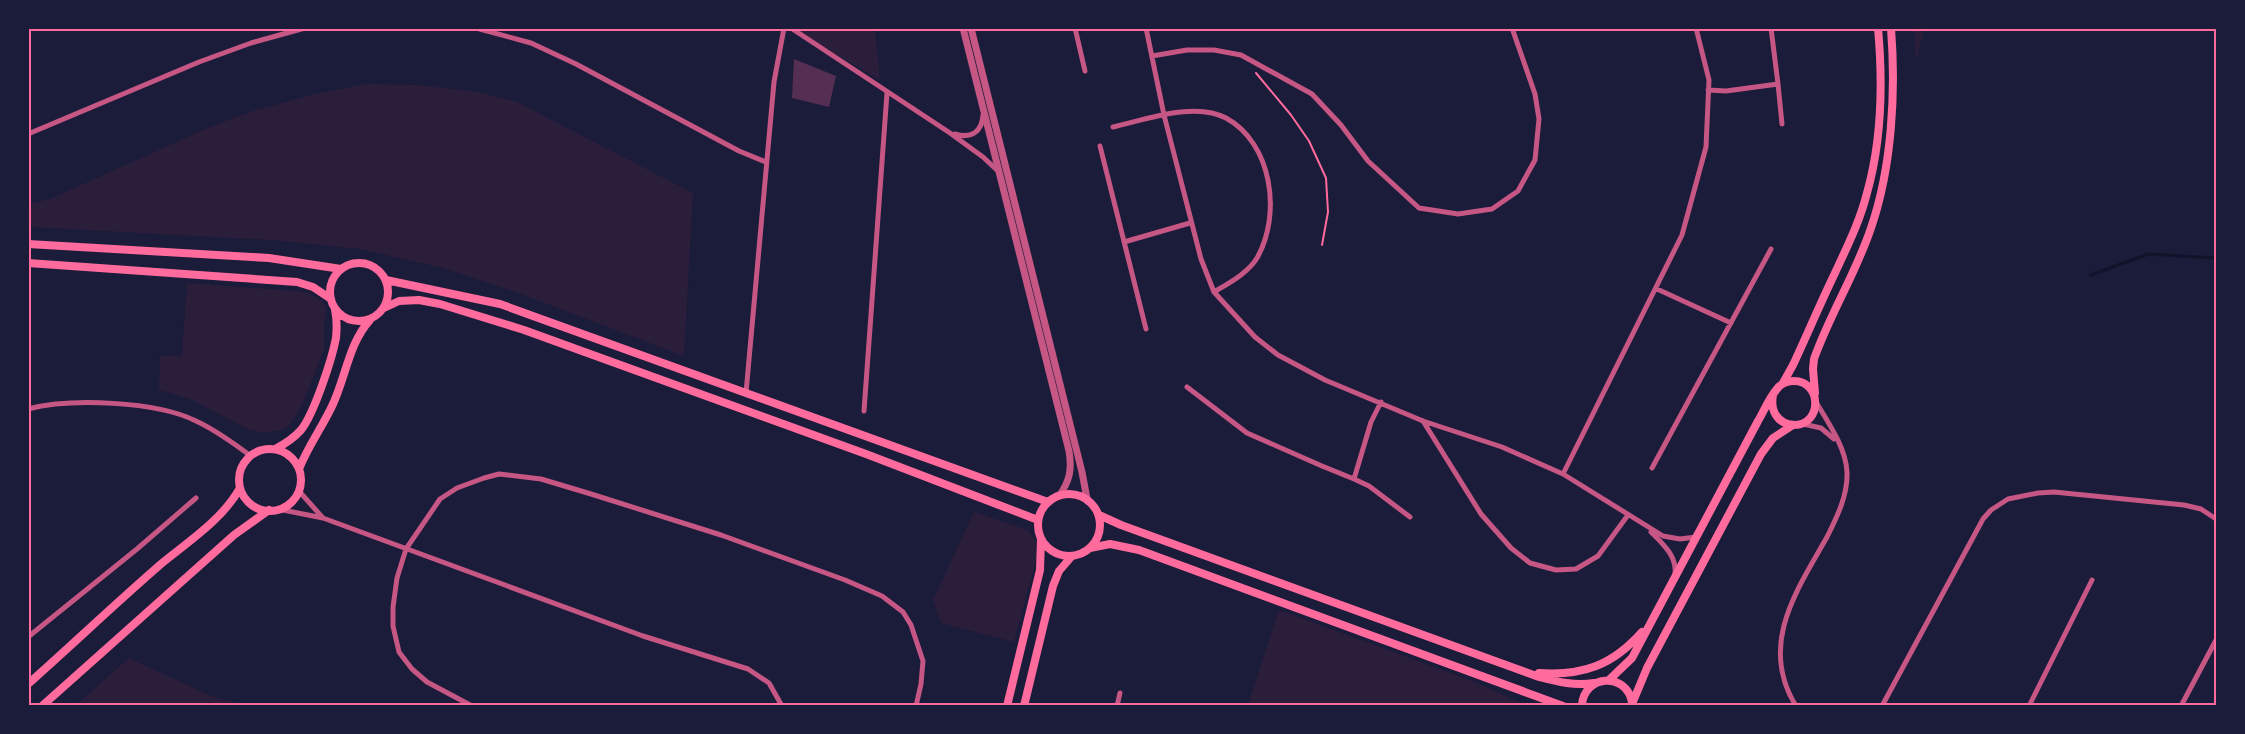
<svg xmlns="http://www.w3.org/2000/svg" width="2245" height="734" font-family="Jost,sans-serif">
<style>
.green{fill:#2a1e3b}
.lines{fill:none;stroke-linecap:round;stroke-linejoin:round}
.stream{stroke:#12122b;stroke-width:3}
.building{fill:#542f53}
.path{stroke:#ff6b9d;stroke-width:2}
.minor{stroke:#c65784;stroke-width:5}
.tertiary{stroke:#c65784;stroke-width:7}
.secondary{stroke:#ff6b9d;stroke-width:8}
.neatline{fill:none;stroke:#ff6b9d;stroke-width:2}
</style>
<rect width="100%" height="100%" fill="#1b1b3a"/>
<path class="green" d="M 792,29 L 875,29 L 880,80 Z
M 1914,29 L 1924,29 L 1916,62 Z
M 366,84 L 418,85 L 478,92 L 517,102 L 693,193 L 684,356 L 513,291 L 443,268 L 360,249 L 271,240 L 29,227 L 29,204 L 50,199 L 210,127 L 253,111 L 315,94 Z
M 187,283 L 306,292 L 321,300 L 327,309 L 324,323 L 324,349 L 305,398 L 294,420 L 284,429 L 265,433 L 250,430 L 190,399 L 159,390 L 160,356 L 182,355 Z
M 974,512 L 1028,530 L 1036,541 L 1037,557 L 1014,642 L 941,623 L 933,600 Z
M 1279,610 L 1475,682 L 1525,705 L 1248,705 Z
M 129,658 L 211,696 L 246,705 L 76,705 Z"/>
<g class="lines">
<path class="stream" d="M 2091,275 L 2148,254 L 2216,258"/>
</g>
<path class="building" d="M 794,59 L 836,76 L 829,107 L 792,98 Z"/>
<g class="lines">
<path class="path" d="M 1256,73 L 1291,115 L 1309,141 L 1326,178 L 1328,212 L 1322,245"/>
<path class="minor" d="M 476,28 L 531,43 L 576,64 L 739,151 L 766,162
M 791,28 L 950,133 L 983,157 L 999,172
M 1075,28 L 1085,71
M 1146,28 L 1164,115 L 1201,259 L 1214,292 L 1255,337 L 1278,355 L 1325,380 L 1423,421 L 1502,447 L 1563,474 L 1663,536 L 1680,539 L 1696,537
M 1152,56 L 1187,50 L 1214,50 L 1241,55 L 1312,94 L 1341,125 L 1368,161 L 1419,208 L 1458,214 L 1492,209 L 1518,191 L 1535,160 L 1539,119 L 1535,94 L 1512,28
M 1778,84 L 1782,124
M 1708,90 L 1726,91 L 1778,84 L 1771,28
M 1113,127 C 1144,120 1195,101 1226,118 C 1272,143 1282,214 1257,258 C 1248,273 1229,283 1214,292
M 28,134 L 199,62 L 251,43 L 305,28
M 955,134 C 971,139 982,132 983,115
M 1100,146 L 1146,329
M 1124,242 L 1190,223
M 1657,289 L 1731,323
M 1187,387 L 1247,433 L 1322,466 L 1354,479 L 1369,486 L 1410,517
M 746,393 L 774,82 L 784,28
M 28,409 C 71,398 156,401 196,421 C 216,430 233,443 251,456
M 864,411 L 887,93
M 1423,421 L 1481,514 L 1511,548 L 1530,563 L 1556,570 L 1576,569 L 1598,556 L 1628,515
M 1803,424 L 1821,428 L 1834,439
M 1652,468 L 1771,249
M 1563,474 L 1682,235 L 1706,147 L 1709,80 L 1696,28
M 1354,479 L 1371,422 L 1381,402
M 299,491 L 322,517
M 278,509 L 323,518 L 643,636 L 748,669 L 769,683 L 782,706
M 1651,532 C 1663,544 1677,556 1675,574
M 28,637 L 137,549 L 196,498
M 472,706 L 427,682 L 412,669 L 399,652 L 393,626 L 393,607 L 397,578 L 406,549 L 440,499 L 457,488 L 484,478 L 499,474 L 541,479 L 591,494 L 721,535 L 845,580 L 882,596 L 903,612 L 911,625 L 923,661 L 921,684 L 916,706
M 1117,706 L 1120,693
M 1796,706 C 1758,645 1797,590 1827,537 C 1837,517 1848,495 1847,472 C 1846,448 1828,422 1816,402
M 1882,706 L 1983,519 L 1991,510 L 2008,499 L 2038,493 L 2054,492 L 2184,505 L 2201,509 L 2216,519
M 2029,706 L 2092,580
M 2181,706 L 2216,640"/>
<path class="tertiary" d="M 963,28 L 1069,451 C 1072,469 1070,481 1059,496
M 971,28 L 1082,472 L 1087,499"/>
<path class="secondary" d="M 28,244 L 269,258 L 341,269
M330 292a29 29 0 1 1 58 0a29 29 0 1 1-58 0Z
M 28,263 L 297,282 L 313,287 L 331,299
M 386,280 L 500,304 L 1048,502
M 384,308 L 399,301 L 419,300 L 440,304 L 524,330 L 866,454 L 1038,520
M 1783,383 L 1793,365 C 1807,335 1820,304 1835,273 C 1847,247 1860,221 1867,193 C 1882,140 1883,83 1878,28
M 1815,393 L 1813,369 L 1814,359 C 1830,314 1856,273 1871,228 C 1892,167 1896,92 1891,28
M 275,449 C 285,444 293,439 301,430 C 314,414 332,359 336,338 C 337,328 337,319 335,310
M239 480a31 31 0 1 1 62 0a31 31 0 1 1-62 0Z
M 299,469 C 308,446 323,426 333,404 C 346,376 349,343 370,320
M1038 525a31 31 0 1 1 62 0a31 31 0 1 1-62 0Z
M 1099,515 L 1121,525 L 1539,677 C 1558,682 1575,686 1594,683
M 1090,548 L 1110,544 L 1139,550 L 1563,706
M 1539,673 C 1583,676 1613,665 1642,632
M 1609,680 L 1632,658 L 1758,421 C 1764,411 1769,398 1777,389 C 1780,384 1787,381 1793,381 C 1822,380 1823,425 1794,425 C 1777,424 1770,410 1773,395
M 28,684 C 73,644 116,603 161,564 C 189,541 222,520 240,488
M 1632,704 L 1647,668 L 1761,454 L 1773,438 L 1793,425
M 42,706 L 234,535 L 269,510
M 1007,706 L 1040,570 L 1041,539
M 1024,706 L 1053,586 L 1059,571 L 1072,556
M 1582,706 C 1583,675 1626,671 1632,702"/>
</g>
<rect width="2245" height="734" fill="none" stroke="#1b1b3a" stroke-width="60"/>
<rect x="30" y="30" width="2185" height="674" class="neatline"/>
</svg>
